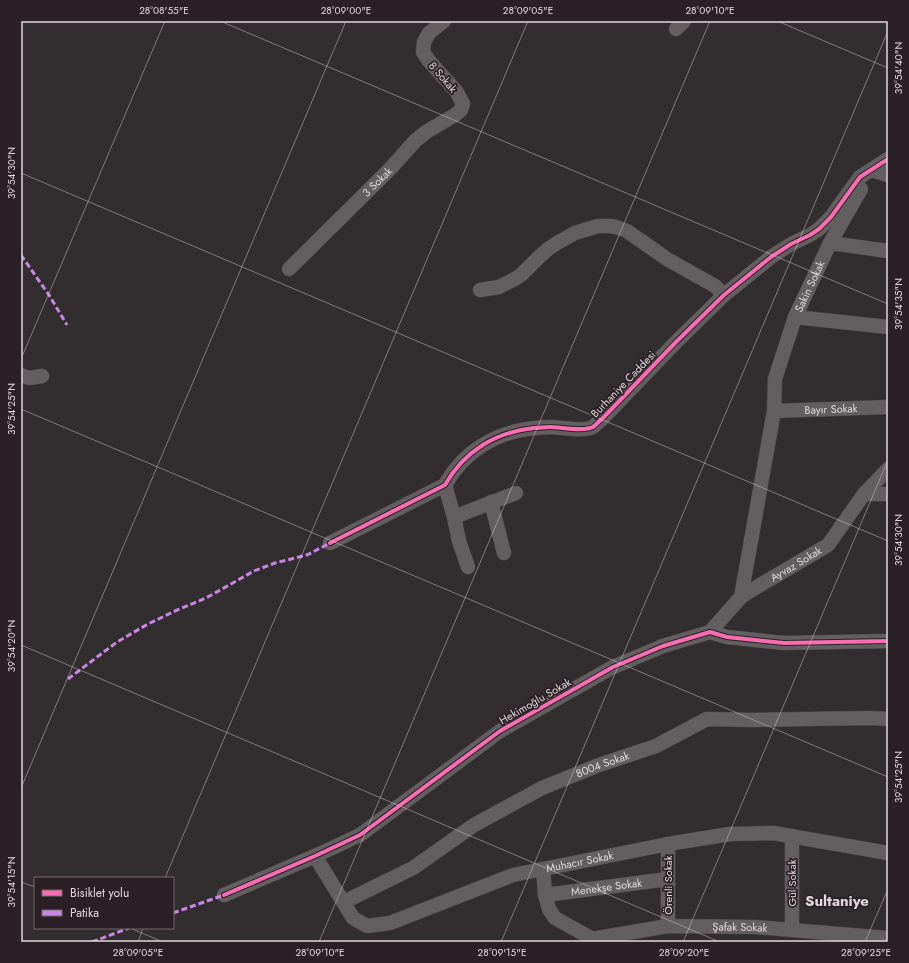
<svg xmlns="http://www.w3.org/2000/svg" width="909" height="963" viewBox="0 0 909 963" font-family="Jost,sans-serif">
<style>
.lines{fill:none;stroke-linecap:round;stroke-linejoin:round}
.minor-casing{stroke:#4d484b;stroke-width:15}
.minor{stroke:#635e60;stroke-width:14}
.quiet{stroke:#c787e3;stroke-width:3;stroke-dasharray:6 3;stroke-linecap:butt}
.cycleway-casing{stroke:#2b2025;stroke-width:6}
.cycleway{stroke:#f96db3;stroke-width:4}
.ticks{fill:none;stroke:#e0d8dc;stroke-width:1;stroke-opacity:0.45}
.labels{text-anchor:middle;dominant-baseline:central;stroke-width:3.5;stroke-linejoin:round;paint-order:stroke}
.street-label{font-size:11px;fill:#e0d8dc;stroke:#2b2025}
.district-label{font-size:15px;font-weight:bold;fill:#e0d8dc;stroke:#2b2025}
.neatline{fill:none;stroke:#e0d8dc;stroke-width:1.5}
.ticks-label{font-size:10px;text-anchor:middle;fill:#e0d8dc}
</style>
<rect width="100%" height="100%" fill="#322d2f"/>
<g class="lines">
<defs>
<g id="minor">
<polyline points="676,29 684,21"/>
<polyline points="872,170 888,175"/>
<polyline points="830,243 888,251"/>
<path id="s1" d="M289 269 391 168 415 141 426 132 455 115 461 110 463 104 460 98 456 91 429 61 423 52 424 42 429 33 444 21"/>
<polyline points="480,290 499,287 515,279 522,274 538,258 548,249 557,243 575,233 598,226 610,226 616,227 627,231 667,259 715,286 724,295"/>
<polyline points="795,317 888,327"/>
<polyline points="21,375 29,378 42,376"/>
<path id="s2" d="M774 411 888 407"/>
<polyline points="445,485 454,517 459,541 468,567"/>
<polyline points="864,494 888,494"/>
<polyline points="491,502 504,553"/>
<polyline points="454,517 516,493"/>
<path d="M330 543 445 485C464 451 496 432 534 428 539 428 545 427 550 427 560 427 584 432 593 427 596 425 599 421 602 419L676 342 724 295 771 257 791 244 810 235 819 229 831 217 860 177 888 159"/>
<path id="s3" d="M741 597 774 411 775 379 795 317 830 243 861 189"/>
<path id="s4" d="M710 632 741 597 750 591 828 545 864 494 888 469"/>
<polyline points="668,844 668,926"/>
<path id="s5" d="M315 856 353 918 367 926 390 923 513 875 668 844 730 834 773 833 888 853"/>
<polyline points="543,869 545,895 549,909 555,918 598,942"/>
<polyline points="224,895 315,856 360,835 500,731 613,667 663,646 710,632 727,637 784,643 888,641"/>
<path id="s6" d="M545 895 668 879"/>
<path id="s7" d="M344 902 413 868 474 825 542 788 599 765 656 746 707 719 753 720 870 718 888 719"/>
<polyline points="792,930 792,836"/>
<path id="s8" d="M592 939 668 926 755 927 888 938"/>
</g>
</defs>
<use href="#minor" class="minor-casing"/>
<use href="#minor" class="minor"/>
<g class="quiet">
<polyline points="21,255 49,295 67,325"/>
<polyline points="68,679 117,642 148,624 175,611 206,598 254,571 275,563 307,555 330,543"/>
<polyline points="173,913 224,895"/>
<polyline points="92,942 129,928"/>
</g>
<defs>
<g id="cycleway">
<path d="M330 543 445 485C464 451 496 432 534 428 539 428 545 427 550 427 560 427 584 432 593 427 596 425 599 421 602 419L676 342 724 295 771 257 791 244 810 235 819 229 831 217 860 177 888 159"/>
<polyline points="224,895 315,856 360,835 500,731 613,667 663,646 710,632 727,637 784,643 888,641"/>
</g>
</defs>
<use href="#cycleway" class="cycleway-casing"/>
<use href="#cycleway" class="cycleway"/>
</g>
<path class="ticks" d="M220 21 888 304M777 21 888 68M21 173 888 541M21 359 165 21M21 409 888 777M21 645 720 942M21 788 346 21M165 878 528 21M21 882 35 887M130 928 163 942M138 942 143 928M319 942 710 21M501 942 888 31M683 942 888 460M865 942 888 889"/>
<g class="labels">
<g class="street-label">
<text transform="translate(443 77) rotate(49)">8 Sokak</text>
<text stroke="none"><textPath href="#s1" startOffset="124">3 Sokak</textPath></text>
<text stroke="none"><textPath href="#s3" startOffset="320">Sakin Sokak</textPath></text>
<text transform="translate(623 384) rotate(-46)">Burhaniye Caddesi</text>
<text stroke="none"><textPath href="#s2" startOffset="57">Bayır Sokak</textPath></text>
<text stroke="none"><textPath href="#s4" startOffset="111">Ayvaz Sokak</textPath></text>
<text transform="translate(535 701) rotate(-30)">Hekimoğlu Sokak</text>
<text stroke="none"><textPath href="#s7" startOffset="294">8004 Sokak</textPath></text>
<text stroke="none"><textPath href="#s5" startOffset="312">Muhacır Sokak</textPath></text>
<text transform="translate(792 883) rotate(-90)">Gül Sokak</text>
<text transform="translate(668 885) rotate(-90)">Örenli Sokak</text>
<text stroke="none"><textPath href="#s6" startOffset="62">Menekşe Sokak</textPath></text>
<text stroke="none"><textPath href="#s8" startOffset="149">Şafak Sokak</textPath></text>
</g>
<g class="district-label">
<text x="837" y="901">Sultaniye</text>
</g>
</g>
<rect width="909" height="963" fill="none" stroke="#2b2025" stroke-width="44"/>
<rect x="34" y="877" width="140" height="52" fill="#2b2025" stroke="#736a6e"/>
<rect x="42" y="890" width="20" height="6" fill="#f96db3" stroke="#736a6e"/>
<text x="70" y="897" font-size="12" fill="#e0d8dc">Bisiklet yolu</text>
<rect x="42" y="910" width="20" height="6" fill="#c787e3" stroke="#736a6e"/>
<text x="70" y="917" font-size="12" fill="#e0d8dc">Patika</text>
<rect x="22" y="22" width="865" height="919" class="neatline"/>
<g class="ticks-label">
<text x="164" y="14">28°08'55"E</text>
<text x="346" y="14">28°09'00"E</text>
<text x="528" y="14">28°09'05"E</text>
<text x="710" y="14">28°09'10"E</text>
<text transform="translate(898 68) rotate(-90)" y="4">39°54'40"N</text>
<text transform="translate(11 173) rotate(-90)" y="4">39°54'30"N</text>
<text transform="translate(898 304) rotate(-90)" y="4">39°54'35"N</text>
<text transform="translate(11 409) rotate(-90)" y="4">39°54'25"N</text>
<text transform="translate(898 540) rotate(-90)" y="4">39°54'30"N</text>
<text transform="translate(11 646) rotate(-90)" y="4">39°54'20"N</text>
<text transform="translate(898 777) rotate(-90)" y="4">39°54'25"N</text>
<text transform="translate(11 882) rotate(-90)" y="4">39°54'15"N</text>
<text x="138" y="956">28°09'05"E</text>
<text x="320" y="956">28°09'10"E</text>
<text x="502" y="956">28°09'15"E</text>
<text x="684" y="956">28°09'20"E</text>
<text x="866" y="956">28°09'25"E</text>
</g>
</svg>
